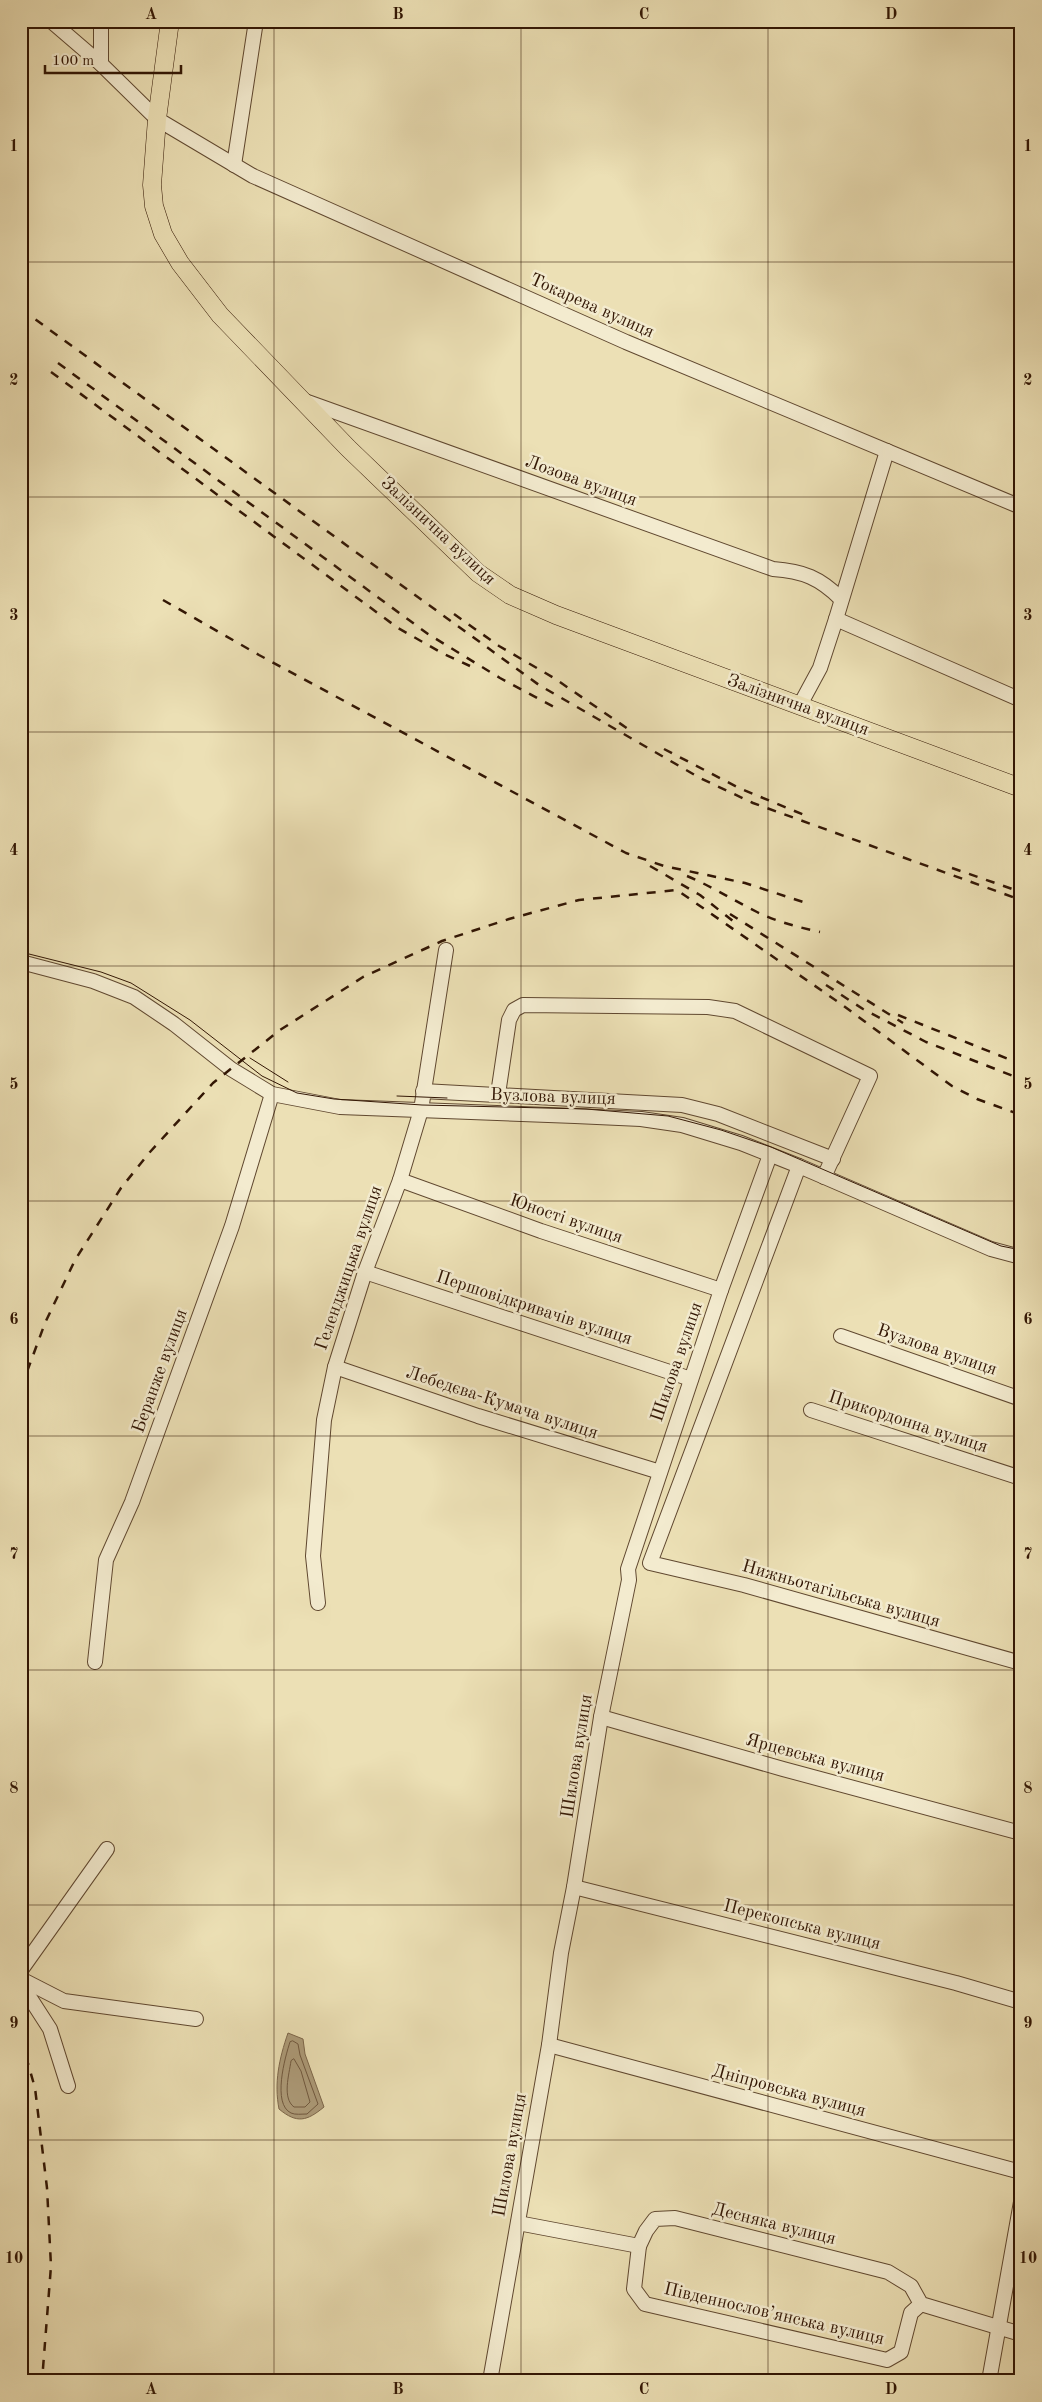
<svg xmlns="http://www.w3.org/2000/svg" width="1042" height="2402" viewBox="0 0 1042 2402" font-family="'Old Standard TT',serif">
<style>
.water{fill:#ad9b79;stroke:#7c664a}
.lines{fill:none;stroke-linecap:round;stroke-linejoin:round}
.shore{stroke:#70583e;stroke-width:1}
.minor-casing{stroke:#604830;stroke-width:16}
.major-casing{stroke:#321604;stroke-width:19}
.minor{stroke:#f3ebcf;stroke-width:14}
.major{stroke:#ece0b5;stroke-width:18}
.tram{stroke:#321604;stroke-width:1}
.rail{stroke:#321604;stroke-width:2.5;stroke-dasharray:9 9;stroke-linecap:butt}
.grid{fill:none;stroke:#321604;stroke-width:1;stroke-opacity:0.55}
.labels{text-anchor:middle;dominant-baseline:central;stroke-width:5;stroke-linejoin:round;paint-order:stroke}
.street-label{font-size:18px;fill:#321604;stroke:#f3ebcf}
.neatline{fill:none;stroke:#321604;stroke-width:2}
.grid-label{font-size:16px;text-anchor:middle;font-weight:bold;fill:#321604}
</style>
<rect width="100%" height="100%" fill="#ece0b5"/>
<filter id="stains"><feTurbulence type="fractalNoise" baseFrequency=".004" numOctaves="4"/><feColorMatrix values="0 0 0 0 .2 0 0 0 0 .09 0 0 0 0 .02 0 0 0 .5 -.17"/></filter>
<radialGradient id="worn" r=".72"><stop offset=".6" stop-color="#630" stop-opacity="0"/><stop offset="1" stop-color="#630" stop-opacity=".3"/></radialGradient>
<path class="water" d="M288 2033 303 2039 305 2054 324 2107C307 2121 297 2124 279 2109 274 2083 279 2059 288 2033Z"/>
<g class="lines">
<g class="shore">
<path d="M293 2041 298 2044 300 2055 318 2104 307 2114C302 2114 295 2115 291 2113 272 2104 285 2057 290 2042Z"/>
<path d="M294 2059 301 2071 310 2102 305 2107H294C282 2098 289 2075 291 2061Z"/>
</g>
<defs>
<g id="minor">
<polyline points="51,21 101,64 157,119 253,176 626,342 1021,507"/>
<polyline points="101,21 101,64"/>
<polyline points="234,165 256,21"/>
<path d="M305 401 773 569C803 571 820 578 841 599"/>
<polyline points="836,619 1021,700"/>
<polyline points="800,705 820,668 836,619 887,451"/>
<polyline points="21,962 93,981 134,997 174,1024 231,1069 272,1094 340,1107 575,1116 641,1119 682,1125 741,1143 799,1166 991,1249 1021,1257"/>
<polyline points="423,1091 682,1105 718,1114 833,1159"/>
<polyline points="498,1094 509,1020 514,1010 523,1005 708,1007 735,1011 870,1076 824,1177"/>
<polyline points="799,1166 650,1563 744,1585 1021,1663"/>
<polyline points="400,1180 541,1231 721,1290"/>
<polyline points="365,1272 691,1379"/>
<polyline points="841,1336 1021,1399"/>
<polyline points="335,1367 478,1416 660,1472"/>
<polyline points="811,1410 1021,1478"/>
<polyline points="318,1603 313,1556 324,1420 335,1367 365,1272 400,1180 421,1110 446,950"/>
<polyline points="95,1662 106,1560 132,1502 232,1226 272,1094"/>
<polyline points="601,1717 783,1769 1021,1833"/>
<polyline points="574,1887 956,1983 1021,2002"/>
<polyline points="21,1970 107,1849"/>
<polyline points="21,1979 64,2001 196,2019"/>
<polyline points="21,1984 50,2029 68,2086"/>
<polyline points="549,2045 1021,2172"/>
<polyline points="518,2223 639,2246 646,2231 655,2219 675,2218 888,2272 911,2286 921,2304 1021,2334"/>
<polyline points="639,2246 634,2289 645,2304 887,2360 901,2352 911,2313 921,2304"/>
<polyline points="490,2381 549,2045 561,1953 574,1887 601,1717 629,1580 628,1569 721,1290 770,1155"/>
<polyline points="989,2381 1021,2202"/>
</g>
<polyline id="major" points="170,21 157,119 152,185 154,206 163,234 180,263 220,315 348,448 478,573 510,595 556,615 1021,788"/>
</defs>
<use href="#minor" class="minor-casing"/>
<use href="#major" class="major-casing"/>
<use href="#minor" class="minor"/>
<use href="#major" class="major"/>
<g class="tram">
<polyline points="21,952 101,972 131,983 190,1020 262,1076 297,1093 334,1099 422,1105 586,1109 668,1116 721,1130 771,1147 1001,1246 1021,1250"/>
<polyline points="250,1058 288,1082"/>
<polyline points="397,1096 447,1098"/>
</g>
<g class="rail">
<polyline points="21,309 539,685 700,778 753,803 1021,900"/>
<polyline points="58,363 428,634 500,678 556,708"/>
<polyline points="51,372 398,628 442,653 470,666"/>
<polyline points="163,600 259,655 626,853 664,866 745,883 803,902"/>
<polyline points="454,614 499,646 554,678 631,731"/>
<polyline points="664,749 739,788 809,817"/>
<polyline points="650,866 700,895 733,921"/>
<polyline points="952,868 1021,892"/>
<path d="M687 876C711 886 733 900 757 912 777 922 798 927 820 932"/>
<polyline points="730,914 903,1023"/>
<polyline points="826,985 863,1009 926,1042 1021,1079"/>
<polyline points="898,1015 1021,1064"/>
<polyline points="21,1388 45,1323 75,1260 121,1188 150,1152 213,1083 280,1030 363,977 442,941 509,919 579,900 677,890 841,1004 952,1086 977,1099 1021,1115"/>
<polyline points="21,2039 35,2088 47,2188 51,2266 42,2381"/>
</g>
</g>
<path class="grid" d="M274 21V2381M521 21V2381M768 21V2381M21 262H1021M21 497H1021M21 732H1021M21 966H1021M21 1201H1021M21 1436H1021M21 1670H1021M21 1905H1021M21 2140H1021"/>
<g class="labels">
<g class="street-label">
<text transform="translate(592 306) rotate(24)">Токарева вулиця</text>
<text transform="translate(581 481) rotate(20)">Лозова вулиця</text>
<text transform="translate(438 531) rotate(43)">Залізнична вулиця</text>
<text transform="translate(798 705) rotate(20)">Залізнична вулиця</text>
<text transform="translate(553 1097) rotate(2)">Вузлова вулиця</text>
<text transform="translate(566 1219) rotate(19)">Юності вулиця</text>
<text transform="translate(349 1268) rotate(-71)">Геленджицька вулиця</text>
<text transform="translate(534 1308) rotate(18)">Першовідкривачів вулиця</text>
<text transform="translate(937 1350) rotate(19)">Вузлова вулиця</text>
<text transform="translate(677 1362) rotate(-71)">Шилова вулиця</text>
<text transform="translate(160 1371) rotate(-70)">Беранже вулиця</text>
<text transform="translate(502 1403) rotate(18)">Лебедєва-Кумача вулиця</text>
<text transform="translate(908 1422) rotate(18)">Прикордонна вулиця</text>
<text transform="translate(841 1594) rotate(16)">Нижньотагільська вулиця</text>
<text transform="translate(577 1756) rotate(-81)">Шилова вулиця</text>
<text transform="translate(815 1758) rotate(15)">Ярцевська вулиця</text>
<text transform="translate(802 1925) rotate(14)">Перекопська вулиця</text>
<text transform="translate(789 2091) rotate(15)">Дніпровська вулиця</text>
<text transform="translate(510 2155) rotate(-80)">Шилова вулиця</text>
<text transform="translate(774 2224) rotate(14)">Десняка вулиця</text>
<text transform="translate(774 2314) rotate(13)">Південнослов’янська вулиця</text>
</g>
</g>
<rect width="1042" height="2402" fill="none" stroke="#ece0b5" stroke-width="55"/>
<path d="M45 65v8h136v-8" fill="none" stroke="#321604" stroke-width="2.5"/>
<text x="52" y="65" font-size="15" fill="#321604" stroke="#f3ebcf" stroke-width="4" paint-order="stroke">100 m</text>
<rect x="28" y="28" width="986" height="2346" class="neatline"/>
<g class="grid-label">
<text x="151" y="19">A</text>
<text x="398" y="19">B</text>
<text x="644" y="19">C</text>
<text x="891" y="19">D</text>
<text x="14" y="151">1</text>
<text x="1028" y="151">1</text>
<text x="14" y="385">2</text>
<text x="1028" y="385">2</text>
<text x="14" y="620">3</text>
<text x="1028" y="620">3</text>
<text x="14" y="855">4</text>
<text x="1028" y="855">4</text>
<text x="14" y="1089">5</text>
<text x="1028" y="1089">5</text>
<text x="14" y="1324">6</text>
<text x="1028" y="1324">6</text>
<text x="14" y="1559">7</text>
<text x="1028" y="1559">7</text>
<text x="14" y="1793">8</text>
<text x="1028" y="1793">8</text>
<text x="14" y="2028">9</text>
<text x="1028" y="2028">9</text>
<text x="14" y="2263">10</text>
<text x="1028" y="2263">10</text>
<text x="151" y="2394">A</text>
<text x="398" y="2394">B</text>
<text x="644" y="2394">C</text>
<text x="891" y="2394">D</text>
</g>
<rect width="100%" height="100%" filter="url(#stains)"/>
<rect width="100%" height="100%" fill="url(#worn)"/>
</svg>
